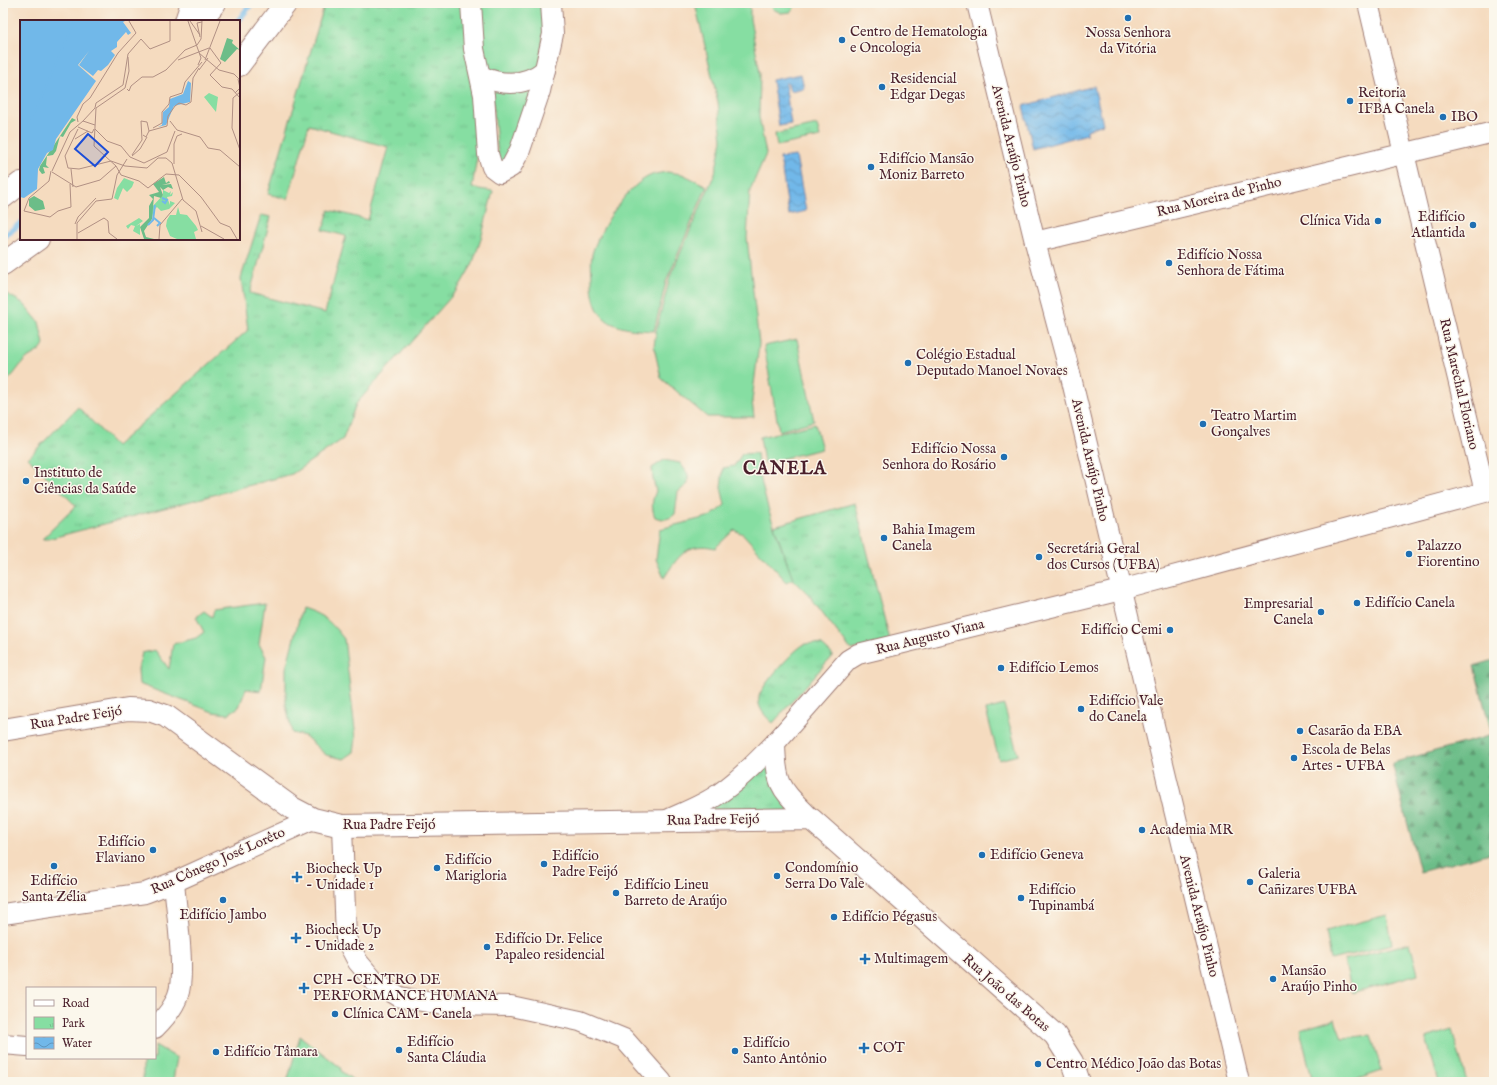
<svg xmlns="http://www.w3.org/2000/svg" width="1497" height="1085" viewBox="0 0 1497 1085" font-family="'IM FELL English',serif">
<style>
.grass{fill:#86dea2;stroke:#687e66}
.forest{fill:url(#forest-firs);stroke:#5b6e5a}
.park{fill:url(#park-tufts);stroke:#687e66}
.water{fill:url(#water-waves);stroke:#5e6c8a}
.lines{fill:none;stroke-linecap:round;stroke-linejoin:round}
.stream{stroke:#71b8e9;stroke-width:6}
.minor-casing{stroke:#a07d75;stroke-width:22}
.secondary-casing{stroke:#a07d75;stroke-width:24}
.primary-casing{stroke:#a07d75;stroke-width:24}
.minor{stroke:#fff;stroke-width:20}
.secondary{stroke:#fff;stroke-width:22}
.primary{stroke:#fff;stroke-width:22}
.poi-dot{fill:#1f6fb2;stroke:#fbf7ec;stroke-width:1.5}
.labels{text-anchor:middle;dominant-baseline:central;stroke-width:3;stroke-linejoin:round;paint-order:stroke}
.poi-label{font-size:14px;fill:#4a1f2b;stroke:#fbf7ec;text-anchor:start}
.street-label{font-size:14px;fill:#4a1f2b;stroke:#fbf7ec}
.district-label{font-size:18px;font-weight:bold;letter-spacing:1px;fill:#4a1f2b;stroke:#fbf7ec}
.inset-river{fill:none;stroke:#71b8e9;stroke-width:2}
.inset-road{fill:none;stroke:#b19084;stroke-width:1}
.view{fill:#1d4ed8;fill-opacity:0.15;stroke:#1d4ed8;stroke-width:2}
.inset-edge{fill:none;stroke:#4a1f2b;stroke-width:2}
</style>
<defs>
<pattern id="forest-firs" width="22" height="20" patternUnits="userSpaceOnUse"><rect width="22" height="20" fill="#6cbd88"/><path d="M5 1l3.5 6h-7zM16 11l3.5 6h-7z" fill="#5b996f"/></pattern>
<pattern id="park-tufts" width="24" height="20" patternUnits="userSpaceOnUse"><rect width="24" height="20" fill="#86dea2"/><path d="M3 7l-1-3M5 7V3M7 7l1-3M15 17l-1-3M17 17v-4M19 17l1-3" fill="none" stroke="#75be8c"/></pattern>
<pattern id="water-waves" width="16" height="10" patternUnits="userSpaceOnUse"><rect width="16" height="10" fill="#71b8e9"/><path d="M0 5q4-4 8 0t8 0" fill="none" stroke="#5f95bd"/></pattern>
</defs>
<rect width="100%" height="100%" fill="#fbf7ec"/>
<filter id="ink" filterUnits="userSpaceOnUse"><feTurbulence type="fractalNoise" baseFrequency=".025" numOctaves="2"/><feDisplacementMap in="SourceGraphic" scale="8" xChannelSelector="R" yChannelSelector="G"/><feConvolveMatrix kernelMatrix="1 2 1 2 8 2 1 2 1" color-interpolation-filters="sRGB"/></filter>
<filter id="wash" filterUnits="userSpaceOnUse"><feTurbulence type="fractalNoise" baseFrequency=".012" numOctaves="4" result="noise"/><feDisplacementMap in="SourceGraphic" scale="16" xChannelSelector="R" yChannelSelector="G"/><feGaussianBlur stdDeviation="0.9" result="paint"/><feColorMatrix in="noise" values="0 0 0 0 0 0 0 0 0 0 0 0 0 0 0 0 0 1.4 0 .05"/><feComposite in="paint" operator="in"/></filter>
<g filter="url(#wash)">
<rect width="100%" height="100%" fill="#f5dbbf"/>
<g class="grass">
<polygon points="481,3 547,3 539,71 489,76 475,7"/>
<polygon points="695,3 750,3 750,19 760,73 759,117 766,154 750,190 747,238 759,344 752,401 754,417 707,417 661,378 654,347 656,331 670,277 715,173 722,140 718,102"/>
<polygon points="771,3 797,3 791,12 781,13 773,9"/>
<polygon points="540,78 516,149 499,167 492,90"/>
<path d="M667 172 682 174 707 186 666 282 654 331C640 330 624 330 611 323 596 315 592 298 592 281 592 272 590 259 593 251 601 227 628 184 652 175 657 173 663 173 667 172Z"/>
<path d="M5 293 23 303 39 322 44 344C40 353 31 354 25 360 17 368 13 378 3 383V294Z"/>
<polygon points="797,339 814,421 779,431 764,346"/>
<polygon points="815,424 822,449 764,463 760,437"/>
<path d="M757 453C761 497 778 537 793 579L787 582 743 534 734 530 715 548C687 541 678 557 664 578L656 559 660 529 711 516 725 505 721 487 723 468 734 466 742 454Z"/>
<path d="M664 460 680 463 688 474V484L678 492 675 514C669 520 663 520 655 517 651 507 652 500 656 491L653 479 652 468Z"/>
<polygon points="265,603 259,644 266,657 261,691 246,689 239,707 228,714 213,712 139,684 138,669 142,653 155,650 169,669 173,644 196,638 204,632 196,617 204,611 212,617 214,610"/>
<path d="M302 608C324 615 330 621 344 639L356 738 354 752 344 759 326 755 305 736 292 733 286 705V668Z"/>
<polygon points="1004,705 1018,755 999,760 986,710"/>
<polygon points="1387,915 1392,944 1331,960 1326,931"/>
<polygon points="1410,943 1418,974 1352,993 1344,960"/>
<polygon points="1335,1019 1342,1038 1371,1035 1382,1071 1349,1082 1313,1082 1300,1030"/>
<polygon points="1452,1030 1467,1082 1439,1082 1426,1038"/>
<polygon points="300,1036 340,1067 342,1072 356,1082 287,1082"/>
<polygon points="155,1045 177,1058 173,1080 182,1082 143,1082 143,1061 139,1058 155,1058"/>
</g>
<polygon class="forest" points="1494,660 1494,852 1420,872 1392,763 1492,735 1474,666"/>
<g class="park">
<polygon points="325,3 465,3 481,131 472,188 493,191 481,239 472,265 458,289 356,404 343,439 292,474 48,539 42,539 76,506 28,458 78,407 116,446 248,330 241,278 261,215 271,217 250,293 325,313 346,236 323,230 329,210 368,220 388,147 309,125 288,199 268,194"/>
<polygon points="817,125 820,137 777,146 775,134"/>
<polygon points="855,503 890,641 851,650 809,595 793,579 774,526"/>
<path d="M815 643 822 645 833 655 773 723C765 716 757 708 759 697 760 687 795 648 805 644 808 643 812 644 815 643Z"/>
<polygon points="772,749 802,815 700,809"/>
</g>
<g class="water">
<polygon points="801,74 804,88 790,91 788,83 785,83 791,124 779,126 772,80"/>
<polygon points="1094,86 1103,124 1087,130 1087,134 1033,149 1023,106"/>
<polygon points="796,156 806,211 789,215 780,158"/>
</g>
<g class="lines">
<g class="stream">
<polyline points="238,21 252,3"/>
<polyline points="3,237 21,223"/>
</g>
</g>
</g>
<g filter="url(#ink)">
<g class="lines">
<defs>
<g id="minor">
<polyline points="471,3 474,49 484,95 488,154 492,167 500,173 511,167 520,150 540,91 553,34 551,3"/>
<polyline points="977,3 1035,242 1070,373 1239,1082"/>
<path d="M481 76C503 86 525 86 545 70"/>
<polyline points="1035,242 1494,132"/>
<path d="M811 819C781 788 776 788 775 743L848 660 858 654 1121 590 1485 492 1368 3"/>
<path d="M665 821C684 812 704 805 720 793 741 779 758 760 775 743"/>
<polyline points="342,826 346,939 358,962 375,982 400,997 444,1005 511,1006 580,1021 624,1039 662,1082"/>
<polyline points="3,914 145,893 174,882 313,819"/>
<path d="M155 1028C164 1019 174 1008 178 995 186 973 176 909 174 882"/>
<polyline points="3,1044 27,1046"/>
</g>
<polyline id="secondary" points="3,730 128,709 149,710 166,716 292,808 313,819 342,826 811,819 1055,1035 1072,1062 1079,1082"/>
<g id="primary">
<polyline points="186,21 192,3"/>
<polyline points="200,21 215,3"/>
<polyline points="239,65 286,3"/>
<polyline points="3,197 21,183"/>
<polyline points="3,264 38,239"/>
</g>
</defs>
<use href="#minor" class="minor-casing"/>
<use href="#secondary" class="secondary-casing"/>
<use href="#primary" class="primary-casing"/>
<use href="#minor" class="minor"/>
<use href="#secondary" class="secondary"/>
<use href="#primary" class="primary"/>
</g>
</g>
<g class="poi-dot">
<circle cx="1128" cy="18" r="4"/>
<circle cx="842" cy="40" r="4"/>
<circle cx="882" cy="87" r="4"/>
<circle cx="1350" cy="101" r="4"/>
<circle cx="1443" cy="117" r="4"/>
<circle cx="871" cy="167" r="4"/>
<circle cx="1378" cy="221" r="4"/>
<circle cx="1473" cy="225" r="4"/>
<circle cx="1169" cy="263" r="4"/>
<circle cx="908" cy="363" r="4"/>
<circle cx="1203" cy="424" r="4"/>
<circle cx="1004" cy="457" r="4"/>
<circle cx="26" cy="481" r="4"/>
<circle cx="884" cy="538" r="4"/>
<circle cx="1409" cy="554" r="4"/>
<circle cx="1039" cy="557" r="4"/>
<circle cx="1357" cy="603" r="4"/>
<circle cx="1321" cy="612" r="4"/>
<circle cx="1170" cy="630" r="4"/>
<circle cx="1001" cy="668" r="4"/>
<circle cx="1081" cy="709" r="4"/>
<circle cx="1300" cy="731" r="4"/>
<circle cx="1294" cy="758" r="4"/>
<circle cx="1142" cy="830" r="4"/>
<circle cx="153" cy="850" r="4"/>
<circle cx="982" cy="855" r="4"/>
<circle cx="544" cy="864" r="4"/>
<circle cx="54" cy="866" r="4"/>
<circle cx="437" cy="868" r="4"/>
<circle cx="777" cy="876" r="4"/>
<path d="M295 871h4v4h4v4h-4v4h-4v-4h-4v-4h4z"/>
<circle cx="1250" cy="882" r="4"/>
<circle cx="616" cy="893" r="4"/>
<circle cx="1021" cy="898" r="4"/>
<circle cx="223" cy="900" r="4"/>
<circle cx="834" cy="917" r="4"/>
<path d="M294 932h4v4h4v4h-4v4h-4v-4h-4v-4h4z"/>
<circle cx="487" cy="947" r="4"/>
<path d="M863 953h4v4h4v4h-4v4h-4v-4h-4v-4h4z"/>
<circle cx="1273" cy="979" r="4"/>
<path d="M302 982h4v4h4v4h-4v4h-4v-4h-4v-4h4z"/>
<circle cx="335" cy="1014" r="4"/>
<path d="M862 1042h4v4h4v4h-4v4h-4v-4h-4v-4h4z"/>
<circle cx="399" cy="1050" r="4"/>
<circle cx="735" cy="1051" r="4"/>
<circle cx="216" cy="1052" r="4"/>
<circle cx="1038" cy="1064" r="4"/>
</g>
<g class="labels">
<g class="poi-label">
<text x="850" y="32">Centro de Hematologia<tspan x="850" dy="16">e Oncologia</tspan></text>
<text x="1128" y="33" text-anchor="middle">Nossa Senhora<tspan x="1128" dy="16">da Vitória</tspan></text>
<text x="890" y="79">Residencial<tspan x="890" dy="16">Edgar Degas</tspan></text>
<text x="1358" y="93">Reitoria<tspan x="1358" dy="16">IFBA Canela</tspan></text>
<text x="1451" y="117">IBO</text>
<text x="879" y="159">Edifício Mansão<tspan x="879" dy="16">Moniz Barreto</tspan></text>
<text x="1465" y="217" text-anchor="end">Edifício<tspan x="1465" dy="16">Atlantida</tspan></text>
<text x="1370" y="221" text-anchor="end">Clínica Vida</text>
<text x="1177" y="255">Edifício Nossa<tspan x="1177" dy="16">Senhora de Fátima</tspan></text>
<text x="916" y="355">Colégio Estadual<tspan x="916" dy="16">Deputado Manoel Novaes</tspan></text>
<text x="1211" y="416">Teatro Martim<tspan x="1211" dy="16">Gonçalves</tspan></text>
<text x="996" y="449" text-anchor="end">Edifício Nossa<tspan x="996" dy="16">Senhora do Rosário</tspan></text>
<text x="34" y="473">Instituto de<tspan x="34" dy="16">Ciências da Saúde</tspan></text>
<text x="892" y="530">Bahia Imagem<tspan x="892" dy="16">Canela</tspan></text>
<text x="1417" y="546">Palazzo<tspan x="1417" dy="16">Fiorentino</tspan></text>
<text x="1047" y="549">Secretária Geral<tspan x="1047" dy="16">dos Cursos (UFBA)</tspan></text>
<text x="1365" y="603">Edifício Canela</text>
<text x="1313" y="604" text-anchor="end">Empresarial<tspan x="1313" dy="16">Canela</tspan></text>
<text x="1162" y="630" text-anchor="end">Edifício Cemi</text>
<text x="1009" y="668">Edifício Lemos</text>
<text x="1089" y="701">Edifício Vale<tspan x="1089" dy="16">do Canela</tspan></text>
<text x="1308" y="731">Casarão da EBA</text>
<text x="1302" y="750">Escola de Belas<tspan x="1302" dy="16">Artes - UFBA</tspan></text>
<text x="1150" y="830">Academia MR</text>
<text x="145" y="842" text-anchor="end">Edifício<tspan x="145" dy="16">Flaviano</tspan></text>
<text x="990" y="855">Edifício Geneva</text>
<text x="552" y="856">Edifício<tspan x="552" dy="16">Padre Feijó</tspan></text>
<text x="445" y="860">Edifício<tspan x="445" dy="16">Marigloria</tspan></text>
<text x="785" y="868">Condomínio<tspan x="785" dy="16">Serra Do Vale</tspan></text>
<text x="306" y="869">Biocheck Up<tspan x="306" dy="16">- Unidade 1</tspan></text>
<text x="1258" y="874">Galeria<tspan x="1258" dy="16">Cañizares UFBA</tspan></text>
<text x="54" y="881" text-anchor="middle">Edifício<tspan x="54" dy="16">Santa Zélia</tspan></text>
<text x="624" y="885">Edifício Lineu<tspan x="624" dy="16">Barreto de Araújo</tspan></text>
<text x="1029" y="890">Edifício<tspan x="1029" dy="16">Tupinambá</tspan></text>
<text x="223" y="915" text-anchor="middle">Edifício Jambo</text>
<text x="842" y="917">Edifício Pégasus</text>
<text x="305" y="930">Biocheck Up<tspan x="305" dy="16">- Unidade 2</tspan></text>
<text x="495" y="939">Edifício Dr. Felice<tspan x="495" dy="16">Papaleo residencial</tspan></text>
<text x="874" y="959">Multimagem</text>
<text x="1281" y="971">Mansão<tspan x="1281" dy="16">Araújo Pinho</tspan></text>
<text x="313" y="980">CPH -CENTRO DE<tspan x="313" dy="16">PERFORMANCE HUMANA</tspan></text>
<text x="343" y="1014">Clínica CAM - Canela</text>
<text x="407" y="1042">Edifício<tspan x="407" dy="16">Santa Cláudia</tspan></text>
<text x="743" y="1043">Edifício<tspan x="743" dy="16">Santo Antônio</tspan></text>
<text x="873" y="1048">COT</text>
<text x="224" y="1052">Edifício Tâmara</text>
<text x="1046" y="1064">Centro Médico João das Botas</text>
</g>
<g class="street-label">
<text transform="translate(1011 146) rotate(76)">Avenida Araújo Pinho</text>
<text transform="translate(1219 197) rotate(-14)">Rua Moreira de Pinho</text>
<text transform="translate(1459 384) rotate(77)">Rua Marechal Floriano</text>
<text transform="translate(1090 460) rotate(77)">Avenida Araújo Pinho</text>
<text transform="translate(930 637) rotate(-14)">Rua Augusto Viana</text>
<text transform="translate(76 718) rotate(-9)">Rua Padre Feijó</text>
<text transform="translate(713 820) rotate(-1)">Rua Padre Feijó</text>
<text x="389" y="825">Rua Padre Feijó</text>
<text transform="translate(218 861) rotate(-24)">Rua Cônego José Lorêto</text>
<text transform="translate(1199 916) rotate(76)">Avenida Araújo Pinho</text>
<text transform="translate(1006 993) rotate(41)">Rua João das Botas</text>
</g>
<g class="district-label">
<text x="785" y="469">CANELA</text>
</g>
</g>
<g transform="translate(20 20)">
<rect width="220" height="220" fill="#f5dbbf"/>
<path d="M143 170 149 173 151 171 150 175 153 172 152 176 147 177 150 185V181L155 183 149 189 141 191 137 187 135 189 136 185 134 189 132 198V187L143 175Z" fill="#86dea2"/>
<path d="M207 18 213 20 212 23 220 30 217 29 205 42 200 39ZM52 98 56 100 51 103 43 117 40 116 36 131 33 135 27 136 26 145 29 148 23 147 25 153 22 154 19 150 20 146ZM144 157 146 163 149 161 150 163 142 165 151 164 153 169 148 167 143 170 140 167 143 175 141 178 134 176 132 199 124 211 126 217 134 219H124L120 207 129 198V186L133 179 129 175 139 172 133 164ZM14 176 23 181 25 189 15 191 9 186V179Z" fill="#6cbd88"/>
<path d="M104 158 114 162 112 167 107 172 103 168 98 180 94 178 97 168Z" fill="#86dea2"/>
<path d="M189 73 198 77 196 92 184 77ZM158 187 160 194 167 195 176 206 178 210 174 212 176 219H157L150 216 146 206 147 200 150 195H156ZM119 198 123 201 116 206 120 204V215L113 211 115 206 111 205 108 209 106 206Z" fill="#86dea2"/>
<path d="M0 1H105L103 2 111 13 108 15 106 12 97 22V27L91 31 95 35 88 45 81 51 78 50 73 56 59 45 69 31 58 45 76 61 36 119 33 130 27 133 18 149 17 169 4 178 0 177ZM168 61 171 63 170 82 154 86 146 105 138 107 142 105 143 92 149 87 150 79 163 74Z" fill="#71b8e9"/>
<path class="inset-river" d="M0 112 15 92 54 1M142 178 147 180 145 183 142 181M134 198 140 203 137 206M128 205 133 200 135 185"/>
<path class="inset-road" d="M168 1 181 38 178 45M170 1 180 15M180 17 177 3 182 2M190 28 201 43 190 55 202 67 212 69 220 78M179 33 199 50 214 54 220 60M158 40 189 28M185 40 200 1M179 50 188 38M107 69 109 71 111 66 122 57H133L146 50 165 30 177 25 181 19 182 1M220 72 213 78 212 108 220 130M215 73 220 68 218 59M76 88 74 126 96 146 101 155 119 161 128 168 146 154 159 155 181 177 200 203 210 207 217 219M76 88 105 68 109 51 108 37M63 101 75 105M150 101 157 110 180 117 188 128 200 130 220 147M58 102 57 97 63 84 70 78 98 33 116 13 109 1M58 107 72 113 74 109M133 108 142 103V92L149 84 150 77 162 73 165 62 182 42M58 109 45 136 48 148 59 149 91 141 105 146 127 148 138 138H146L152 143 163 180 176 191 182 212M75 109 87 121 101 126 110 137 124 143 147 132M123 115 126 117 129 111 147 106 148 96 155 86 159 83 166 85 171 82 173 58 179 48M55 119 68 111M147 132 155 111M112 135 122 120 121 101 127 102 129 111M112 136 120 129 127 117M154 144V124L157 116 162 114M51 149 53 167M32 151 50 112 63 101 75 88 76 83 103 65 108 34 121 19 130 29 150 21V1M32 152 56 167 80 160 96 146M4 191 30 197 38 191 51 187 50 164M4 191 9 178 29 161 31 151M55 204 58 197 76 178M181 206 204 219M58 213 84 198 88 201 89 213 97 219M57 219V203L76 181 92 179 97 155 107 139M139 219 140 205 162 179"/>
<path class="view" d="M68 114 88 132 75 146 55 129Z"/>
<rect width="220" height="220" class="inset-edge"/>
</g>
<rect width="1497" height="1085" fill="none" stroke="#fbf7ec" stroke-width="16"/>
<rect x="26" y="987" width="130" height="72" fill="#fbf7ec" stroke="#b4a19f"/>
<rect x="34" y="1000" width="20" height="6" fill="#ffffff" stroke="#b4a19f"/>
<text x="62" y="1007" font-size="12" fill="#4a1f2b">Road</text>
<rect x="34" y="1017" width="20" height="12" fill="url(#park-tufts)" stroke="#b4a19f"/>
<text x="62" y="1027" font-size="12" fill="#4a1f2b">Park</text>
<rect x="34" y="1037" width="20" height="12" fill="url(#water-waves)" stroke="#b4a19f"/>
<text x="62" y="1047" font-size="12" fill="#4a1f2b">Water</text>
</svg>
